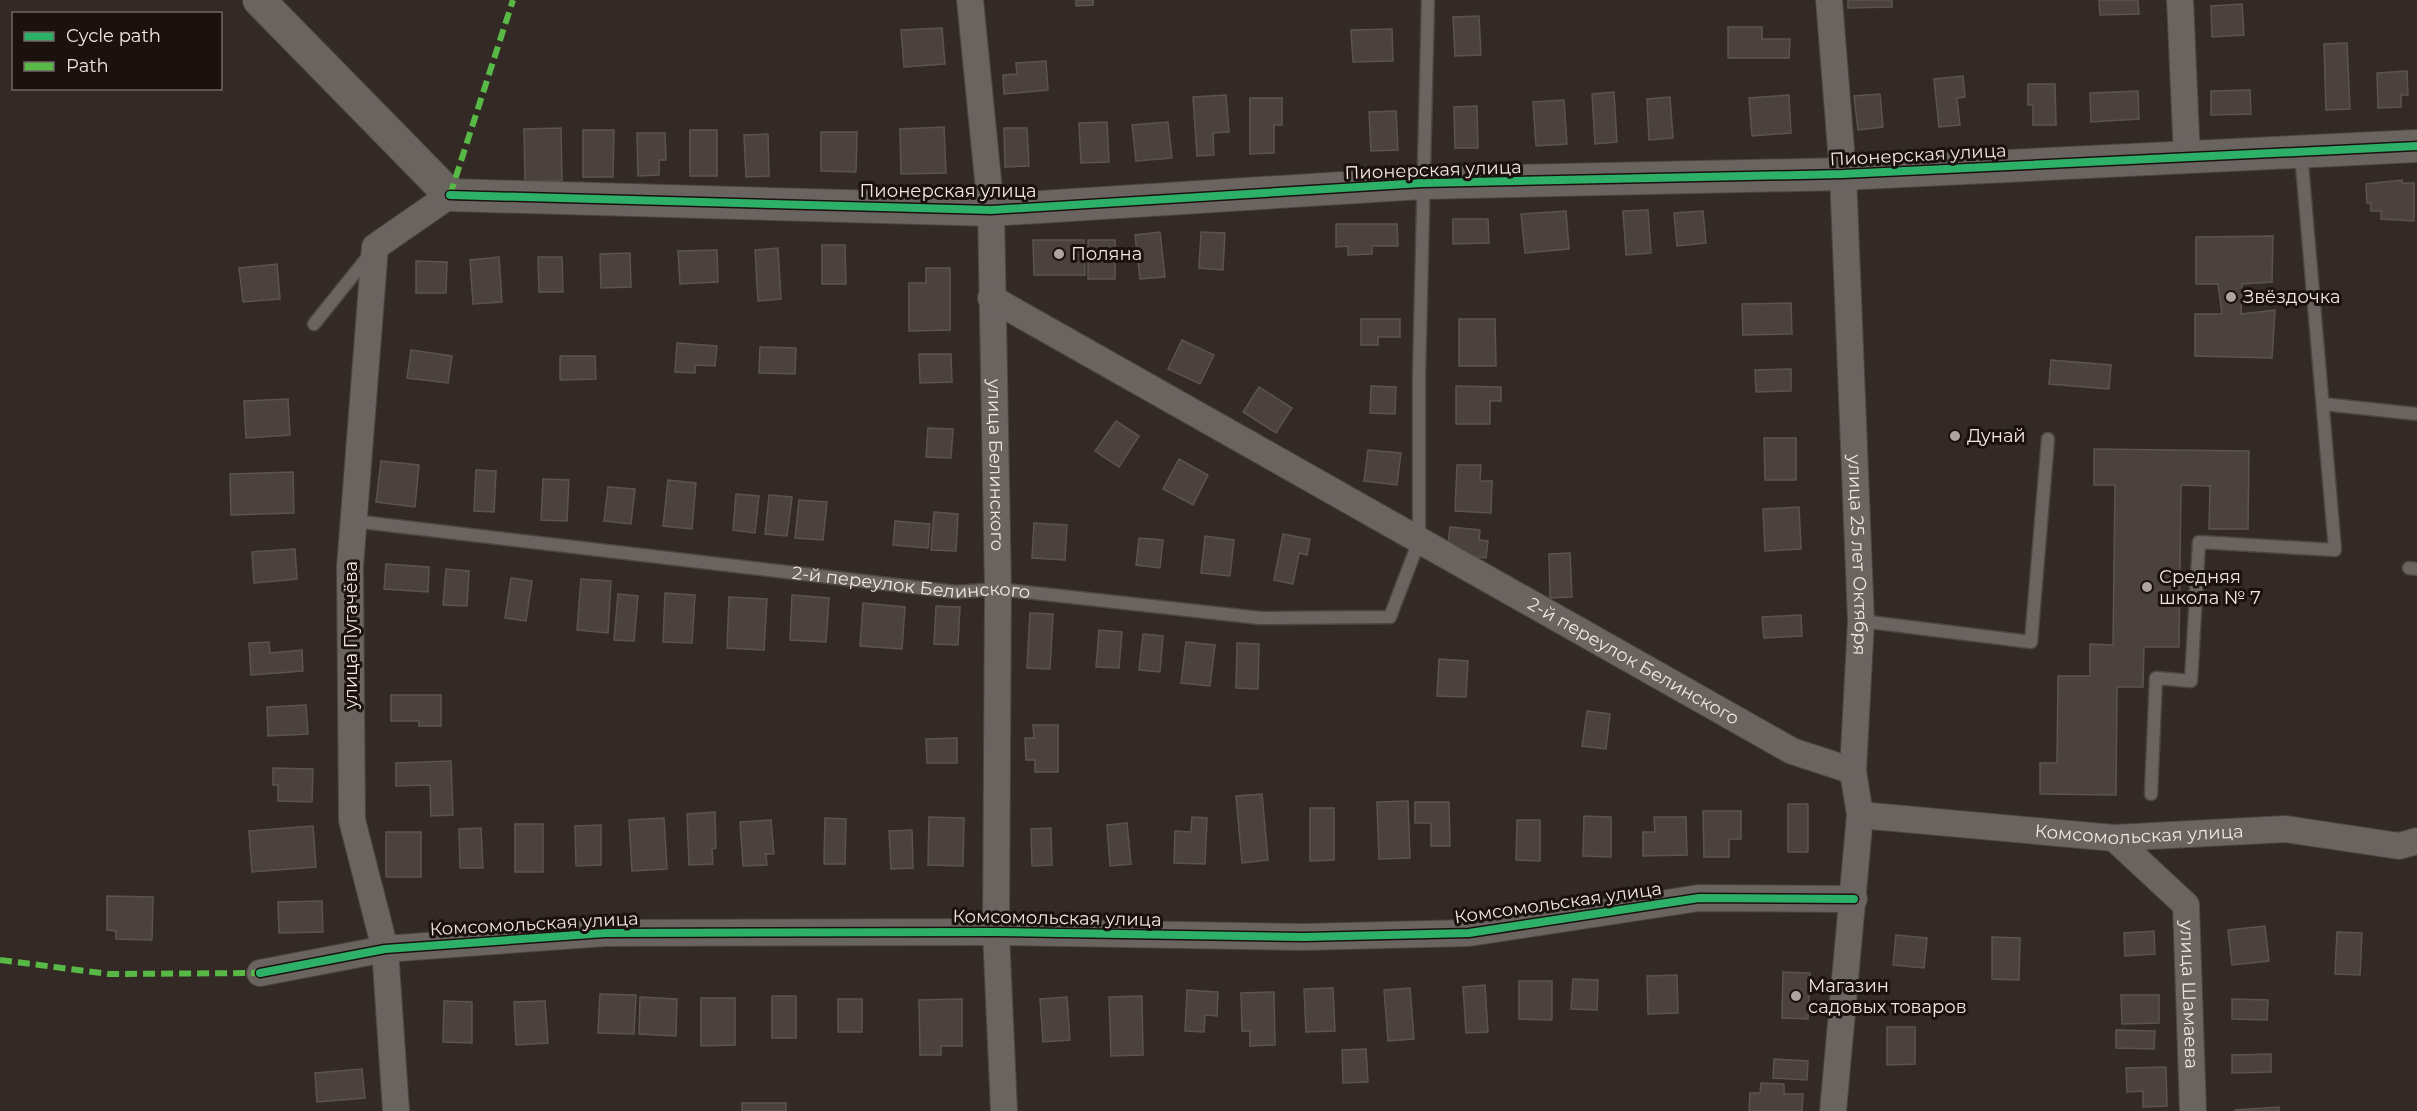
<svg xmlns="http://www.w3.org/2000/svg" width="2417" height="1111" viewBox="0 0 2417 1111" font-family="Montserrat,sans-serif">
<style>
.building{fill:#4c423d;stroke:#5c534f;stroke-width:1.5}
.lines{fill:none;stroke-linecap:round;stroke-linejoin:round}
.service-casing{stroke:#4d4541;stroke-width:15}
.minor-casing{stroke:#4d4541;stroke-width:28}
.tertiary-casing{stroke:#4d4541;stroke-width:34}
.service{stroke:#6a6461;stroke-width:12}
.minor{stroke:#6a6461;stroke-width:26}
.tertiary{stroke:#6a6461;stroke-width:32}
.quiet{stroke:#58b947;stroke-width:6;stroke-dasharray:12 6;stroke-linecap:butt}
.cycleway-casing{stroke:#1b120f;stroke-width:11}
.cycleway{stroke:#2db169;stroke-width:8}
.poi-dot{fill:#b0a49f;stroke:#1b120f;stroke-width:2}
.labels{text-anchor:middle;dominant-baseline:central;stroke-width:6;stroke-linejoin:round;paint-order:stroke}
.street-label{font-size:18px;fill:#f2e5e0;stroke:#1b120f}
.poi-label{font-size:18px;fill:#f2e5e0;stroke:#1b120f;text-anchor:start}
</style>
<rect width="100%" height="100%" fill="#342a25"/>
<g class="building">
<polygon points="1076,0 1093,0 1093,5 1076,6"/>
<polygon points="1848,0 1892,0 1892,7 1848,8"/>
<polygon points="2099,0 2138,0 2139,14 2100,15"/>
<polygon points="2242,4 2244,35 2212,37 2211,6"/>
<polygon points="1479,16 1481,55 1455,56 1453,17"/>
<polygon points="1728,27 1762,27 1762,39 1790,39 1789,58 1728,58"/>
<polygon points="942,28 945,64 904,67 901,30"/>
<polygon points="1392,29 1393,61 1353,62 1351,30"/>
<polygon points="2347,43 2350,109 2326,110 2324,44"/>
<polygon points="1046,61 1048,90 1004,94 1003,75 1017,74 1016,63"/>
<polygon points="2407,71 2408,95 2401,95 2401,107 2378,108 2377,73"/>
<polygon points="1963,76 1965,97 1957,98 1960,125 1939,127 1934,79"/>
<polygon points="2028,84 2055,84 2056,125 2033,125 2033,105 2028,105"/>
<polygon points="2250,90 2251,114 2211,115 2211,91"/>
<polygon points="2138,91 2139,119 2091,122 2090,93"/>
<polygon points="1614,92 1617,142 1595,144 1592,94"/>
<polygon points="1880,94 1883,127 1858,130 1854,96"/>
<polygon points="1226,95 1229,132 1213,133 1214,155 1197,156 1193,97"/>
<polygon points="1789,95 1791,133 1752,136 1749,98"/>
<polygon points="1670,97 1673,138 1649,140 1647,99"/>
<polygon points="1250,98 1282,98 1282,125 1274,125 1274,153 1250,154"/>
<polygon points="1564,100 1567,144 1536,146 1533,102"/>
<polygon points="1477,106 1478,148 1455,148 1454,107"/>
<polygon points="1396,111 1398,150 1371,151 1369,112"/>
<polygon points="1107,122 1109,162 1081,163 1079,123"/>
<polygon points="1168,122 1172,158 1136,161 1132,125"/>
<polygon points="944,127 946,173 901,174 900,129"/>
<polygon points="561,128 562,181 525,181 524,129"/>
<polygon points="1004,128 1027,128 1029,166 1005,167"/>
<polygon points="583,130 614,130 613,177 583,177"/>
<rect x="690" y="130" width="27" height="46"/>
<polygon points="821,132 857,132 856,172 821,171"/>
<polygon points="637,133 665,133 666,160 659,160 659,175 638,176"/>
<polygon points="768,134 769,176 746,177 744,135"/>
<polygon points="2402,180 2402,183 2414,183 2414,221 2381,219 2381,211 2371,211 2371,203 2367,203 2366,184"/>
<polygon points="1648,210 1651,253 1626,255 1623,211"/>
<polygon points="1566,211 1569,249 1525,253 1521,214"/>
<polygon points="1703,211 1706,243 1677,246 1674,213"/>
<polygon points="1453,219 1488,219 1489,243 1453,244"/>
<polygon points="1336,224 1397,224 1398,246 1372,246 1372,254 1348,255 1348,246 1336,247"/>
<polygon points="1160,232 1165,277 1140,279 1135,235"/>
<polygon points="1201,232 1225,233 1223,270 1199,268"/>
<polygon points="2273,236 2272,282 2242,284 2241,314 2275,310 2272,358 2195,356 2195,314 2222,314 2218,284 2196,284 2196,237"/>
<polygon points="1033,240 1084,240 1085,275 1034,275"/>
<rect x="1088" y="240" width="27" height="39"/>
<polygon points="822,245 845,245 846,284 822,284"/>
<polygon points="778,248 781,299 758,301 755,250"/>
<polygon points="717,250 718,282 680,284 678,251"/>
<polygon points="630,253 631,287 601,288 600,254"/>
<polygon points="499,257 502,302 473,304 470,260"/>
<polygon points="538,257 562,257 563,292 539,292"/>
<polygon points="416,261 447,262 446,293 416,293"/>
<polygon points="277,264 280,299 243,302 239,268"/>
<polygon points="926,268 950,268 950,330 909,331 909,283 926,283"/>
<polygon points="1791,303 1792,334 1743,335 1742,304"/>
<polygon points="1361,319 1400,319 1400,337 1378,337 1378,345 1361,345"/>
<polygon points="1459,319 1495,319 1496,366 1459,366"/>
<polygon points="1182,340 1214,355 1200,384 1168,369"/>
<polygon points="677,343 717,346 715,366 695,365 695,373 675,372"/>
<polygon points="760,347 796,348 795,374 759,373"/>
<polygon points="411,350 452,356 448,383 407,378"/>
<polygon points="919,354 951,354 952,382 920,383"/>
<polygon points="560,356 595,356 596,379 560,380"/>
<polygon points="2051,360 2111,365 2109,389 2049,384"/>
<polygon points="1791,369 1791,391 1756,392 1755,370"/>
<polygon points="1371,386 1396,387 1395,414 1370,413"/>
<polygon points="1456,386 1501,387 1501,401 1490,401 1490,424 1456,424"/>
<polygon points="1259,387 1292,408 1276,433 1243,412"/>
<polygon points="288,399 290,435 246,438 244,401"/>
<polygon points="1116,421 1139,436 1119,467 1095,451"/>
<polygon points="928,428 953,429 951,458 926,457"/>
<polygon points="1764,438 1796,438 1796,480 1765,480"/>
<polygon points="2094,449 2249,451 2248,529 2209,529 2210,486 2181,485 2179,647 2144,647 2143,687 2117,687 2116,795 2040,794 2040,763 2057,763 2058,676 2090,676 2090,644 2113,645 2115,485 2094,485"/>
<polygon points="1368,450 1401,453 1397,485 1364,481"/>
<polygon points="1179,459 1208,475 1193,505 1163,489"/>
<polygon points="381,461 419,465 415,507 376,502"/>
<polygon points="1457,465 1481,465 1480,481 1492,481 1491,513 1455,511"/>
<polygon points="476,470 496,471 494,512 474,511"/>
<polygon points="293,472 294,513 231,515 230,474"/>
<polygon points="543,479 569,480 567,521 541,520"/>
<polygon points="668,480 696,483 692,529 663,526"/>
<polygon points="608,487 635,489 631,524 604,521"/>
<polygon points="736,494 759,496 755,533 733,530"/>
<polygon points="769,495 792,497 787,536 765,534"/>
<polygon points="799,500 827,502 823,540 795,538"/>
<polygon points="1799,507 1801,549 1765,551 1763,509"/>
<polygon points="934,512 958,514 956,551 931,550"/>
<polygon points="895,521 930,524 928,548 893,545"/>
<polygon points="1034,523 1067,525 1065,560 1032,558"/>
<polygon points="1450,527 1480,530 1479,540 1488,541 1486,558 1447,553"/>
<polygon points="1283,534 1310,539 1307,555 1299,553 1293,584 1274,580"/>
<polygon points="1205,536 1234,540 1230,576 1201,573"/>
<polygon points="1139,538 1163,540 1160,568 1136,565"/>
<polygon points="295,549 297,579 254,583 252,552"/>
<polygon points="1570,553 1572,597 1550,598 1549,554"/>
<polygon points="386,564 429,567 428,592 384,589"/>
<polygon points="446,569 469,571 467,606 443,605"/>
<polygon points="511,578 532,581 526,621 505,618"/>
<polygon points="581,579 611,581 608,633 577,630"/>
<polygon points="665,593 695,595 692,643 663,642"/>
<polygon points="618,594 638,596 634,641 614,640"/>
<polygon points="792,595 829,598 826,642 790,640"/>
<polygon points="729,597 767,599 764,650 727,648"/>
<polygon points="863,603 905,607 902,649 860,646"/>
<polygon points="936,606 960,607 958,645 934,644"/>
<polygon points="1030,613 1053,614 1050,669 1027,668"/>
<polygon points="1801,615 1802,636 1764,638 1762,617"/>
<polygon points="1099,630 1122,632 1119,668 1096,667"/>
<polygon points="1143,634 1163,636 1160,672 1139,670"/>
<polygon points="269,642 270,653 302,650 303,671 251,675 249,643"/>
<polygon points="1186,642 1215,645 1210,686 1181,683"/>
<polygon points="1237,643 1259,644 1258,689 1236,688"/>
<polygon points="1439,659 1468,661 1466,697 1437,696"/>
<polygon points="391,695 441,695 441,726 419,726 419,721 391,721"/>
<polygon points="306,705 308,734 268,736 267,707"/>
<polygon points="1587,711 1610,714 1606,749 1582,746"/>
<polygon points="1033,725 1058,725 1058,772 1035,772 1035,760 1026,760 1025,738 1034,738"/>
<polygon points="957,738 957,763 927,763 926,739"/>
<polygon points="451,761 453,815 431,816 430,785 396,786 396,763"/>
<polygon points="273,768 313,769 312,802 278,801 278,785 273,785"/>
<polygon points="1262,794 1268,860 1242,863 1236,796"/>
<polygon points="1408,801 1410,858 1379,859 1377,802"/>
<polygon points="1415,802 1449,802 1450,846 1431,846 1431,823 1415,823"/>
<rect x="1788" y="804" width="20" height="48"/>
<polygon points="1310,808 1334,808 1334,860 1310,861"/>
<polygon points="1703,811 1741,811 1741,839 1729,839 1729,857 1704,857"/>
<polygon points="715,812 716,848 712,849 713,864 689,865 687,814"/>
<polygon points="1584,816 1611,817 1611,857 1583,856"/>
<polygon points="929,817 964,818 963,866 928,865"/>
<polygon points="1192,817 1207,818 1205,864 1174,863 1175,831 1191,832"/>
<polygon points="1654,817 1686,817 1687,855 1643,856 1643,832 1655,832"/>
<polygon points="664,818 667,869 632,871 629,820"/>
<polygon points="825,818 846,819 845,864 824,864"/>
<polygon points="771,820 774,854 766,854 767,865 743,866 740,822"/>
<polygon points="1517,820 1540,820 1540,861 1516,860"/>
<polygon points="1127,823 1131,864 1110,866 1107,825"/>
<rect x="515" y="824" width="28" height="48"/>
<polygon points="601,825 601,865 576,866 575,826"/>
<polygon points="313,826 316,867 252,872 249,831"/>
<polygon points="481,828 483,868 460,868 459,829"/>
<polygon points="1051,828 1052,865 1032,866 1031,829"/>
<polygon points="912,830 913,868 891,869 889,831"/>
<rect x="386" y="832" width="35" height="45"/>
<polygon points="107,896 153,897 152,940 116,939 116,931 107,930"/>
<polygon points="322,901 323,932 279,933 278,902"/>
<polygon points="2265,926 2269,961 2232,965 2228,930"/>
<polygon points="2154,931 2155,954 2125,956 2124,933"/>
<polygon points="2337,932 2362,933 2360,975 2335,974"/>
<polygon points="1896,935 1927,938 1924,968 1893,965"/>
<polygon points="1992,937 2020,938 2019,980 1992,979"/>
<polygon points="1783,972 1810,973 1808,1019 1782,1018"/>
<polygon points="1677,975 1678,1013 1648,1014 1647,976"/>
<polygon points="1573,979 1598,980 1597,1010 1571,1009"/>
<polygon points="1519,981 1552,981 1552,1020 1519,1019"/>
<polygon points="1485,985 1488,1032 1466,1033 1463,987"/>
<polygon points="1333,988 1335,1031 1306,1032 1304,989"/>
<polygon points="1410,988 1414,1039 1388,1041 1384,990"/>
<polygon points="1187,990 1218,992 1217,1016 1205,1015 1204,1032 1185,1031"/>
<polygon points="1274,992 1275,1045 1250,1046 1250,1031 1242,1031 1241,993"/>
<polygon points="600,994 636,995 634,1034 598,1033"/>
<polygon points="2121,995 2159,995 2159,1023 2122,1024"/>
<rect x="772" y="996" width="24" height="42"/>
<polygon points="1142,996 1143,1055 1111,1056 1109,997"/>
<polygon points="640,997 677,999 676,1036 639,1034"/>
<polygon points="1067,997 1070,1040 1043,1042 1040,999"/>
<polygon points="701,998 735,998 735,1045 701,1046"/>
<rect x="838" y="999" width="24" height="33"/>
<polygon points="962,999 962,1046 941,1046 941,1055 920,1055 919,1000"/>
<polygon points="2232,999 2268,1000 2267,1020 2232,1019"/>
<polygon points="444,1001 472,1002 472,1043 443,1042"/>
<polygon points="545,1001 548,1043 516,1045 514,1002"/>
<polygon points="1887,1027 1915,1027 1915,1064 1887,1065"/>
<polygon points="2116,1030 2155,1031 2154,1049 2116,1048"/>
<polygon points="1366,1049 1368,1082 1343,1083 1342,1050"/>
<polygon points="2271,1054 2271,1072 2232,1073 2232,1055"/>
<polygon points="1774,1059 1808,1061 1807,1080 1773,1078"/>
<polygon points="2166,1067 2167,1106 2143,1107 2143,1091 2127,1092 2126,1068"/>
<polygon points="362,1069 365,1098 317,1102 315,1073"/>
<polygon points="1761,1083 1784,1084 1784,1094 1803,1094 1802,1111 1749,1111 1750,1093 1760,1093"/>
<rect x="742" y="1103" width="44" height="8"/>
<polygon points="2279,1107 2279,1111 2235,1111 2235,1110"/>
</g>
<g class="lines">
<defs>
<g id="service">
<polyline points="314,324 371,253"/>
<polyline points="2323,404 2417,414"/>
<path id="s1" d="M353 521 956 592 998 589 1260 618 1390 617 1419 541V376L1428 0"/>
<polyline points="2409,568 2417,569"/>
<polyline points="1861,621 2031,642 2048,439"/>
<polyline points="2151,794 2156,678 2191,681 2199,542 2335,550 2301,153"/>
</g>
<g id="minor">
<path id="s2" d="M970 0 991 210 998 589 996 932 1004 1111"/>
<path id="s3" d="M1829 0 1843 174 1861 621 1853 771 1860 815 1833 1111"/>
<polyline points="2180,0 2187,158"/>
<path id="s4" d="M991 298 1792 751 1853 771"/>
<path id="s5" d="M1860 815 2114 838 2286 829 2399 846 2417 841"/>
<path id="s6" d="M2114 838 2186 905 2193 1111"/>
<polyline points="260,973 385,949 605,933 996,932 1304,937 1469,933 1699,898 1854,899"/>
<polyline points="396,1111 385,949 352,820 350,567 375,247 450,195"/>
</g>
<polyline id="tertiary" points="259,0 450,195 991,210 1422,183 1843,174 2417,146"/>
</defs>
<use href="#service" class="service-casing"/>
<use href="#minor" class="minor-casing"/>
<use href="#tertiary" class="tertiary-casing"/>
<use href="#service" class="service"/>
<use href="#minor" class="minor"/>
<use href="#tertiary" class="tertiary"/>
<g class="quiet">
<polyline points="450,195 513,0"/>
<polyline points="0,960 109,974 260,973"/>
</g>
<defs>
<g id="cycleway">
<polyline points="450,195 991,210 1422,183 1843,174 2417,146"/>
<polyline points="260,973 385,949 605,933 996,932 1304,937 1469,933 1699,898 1854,899"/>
</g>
</defs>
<use href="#cycleway" class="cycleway-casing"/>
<use href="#cycleway" class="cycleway"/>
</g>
<g class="poi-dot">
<circle cx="1059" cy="254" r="6"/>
<circle cx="2231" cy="297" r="6"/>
<circle cx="1955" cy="436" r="6"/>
<circle cx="2147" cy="587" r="6"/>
<circle cx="1796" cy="996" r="6"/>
</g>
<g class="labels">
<g class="street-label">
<text transform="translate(1918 155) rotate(-3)">Пионерская улица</text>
<text transform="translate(1433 170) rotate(-2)">Пионерская улица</text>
<text x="948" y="191">Пионерская улица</text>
<text stroke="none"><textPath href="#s2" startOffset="466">улица Белинского</textPath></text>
<text stroke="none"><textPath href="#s3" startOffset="556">улица 25 лет Октября</textPath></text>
<text stroke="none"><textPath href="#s1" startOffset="562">2-й переулок Белинского</textPath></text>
<text transform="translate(351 635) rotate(-90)">улица Пугачёва</text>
<text stroke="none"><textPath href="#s4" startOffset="738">2-й переулок Белинского</textPath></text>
<text stroke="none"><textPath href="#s5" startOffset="280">Комсомольская улица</textPath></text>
<text transform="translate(1558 903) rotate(-8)">Комсомольская улица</text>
<text transform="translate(1057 918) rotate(1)">Комсомольская улица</text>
<text transform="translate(534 924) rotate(-3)">Комсомольская улица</text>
<text stroke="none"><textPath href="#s6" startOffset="188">улица Шамаева</textPath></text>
</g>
<g class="poi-label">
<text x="1071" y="254">Поляна</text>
<text x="2243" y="297">Звёздочка</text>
<text x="1967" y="436">Дунай</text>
<text x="2159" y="577">Средняя<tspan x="2159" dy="21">школа № 7</tspan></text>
<text x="1808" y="986">Магазин<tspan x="1808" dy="21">садовых товаров</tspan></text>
</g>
</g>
<rect x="12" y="12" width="210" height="78" fill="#1b120f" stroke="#716663" stroke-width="1.5"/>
<rect x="24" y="32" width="30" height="9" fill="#2db169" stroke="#716663" stroke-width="1.5"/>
<text x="66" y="42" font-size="18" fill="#f2e5e0">Cycle path</text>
<rect x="24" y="62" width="30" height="9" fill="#58b947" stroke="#716663" stroke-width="1.5"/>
<text x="66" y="72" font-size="18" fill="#f2e5e0">Path</text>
</svg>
